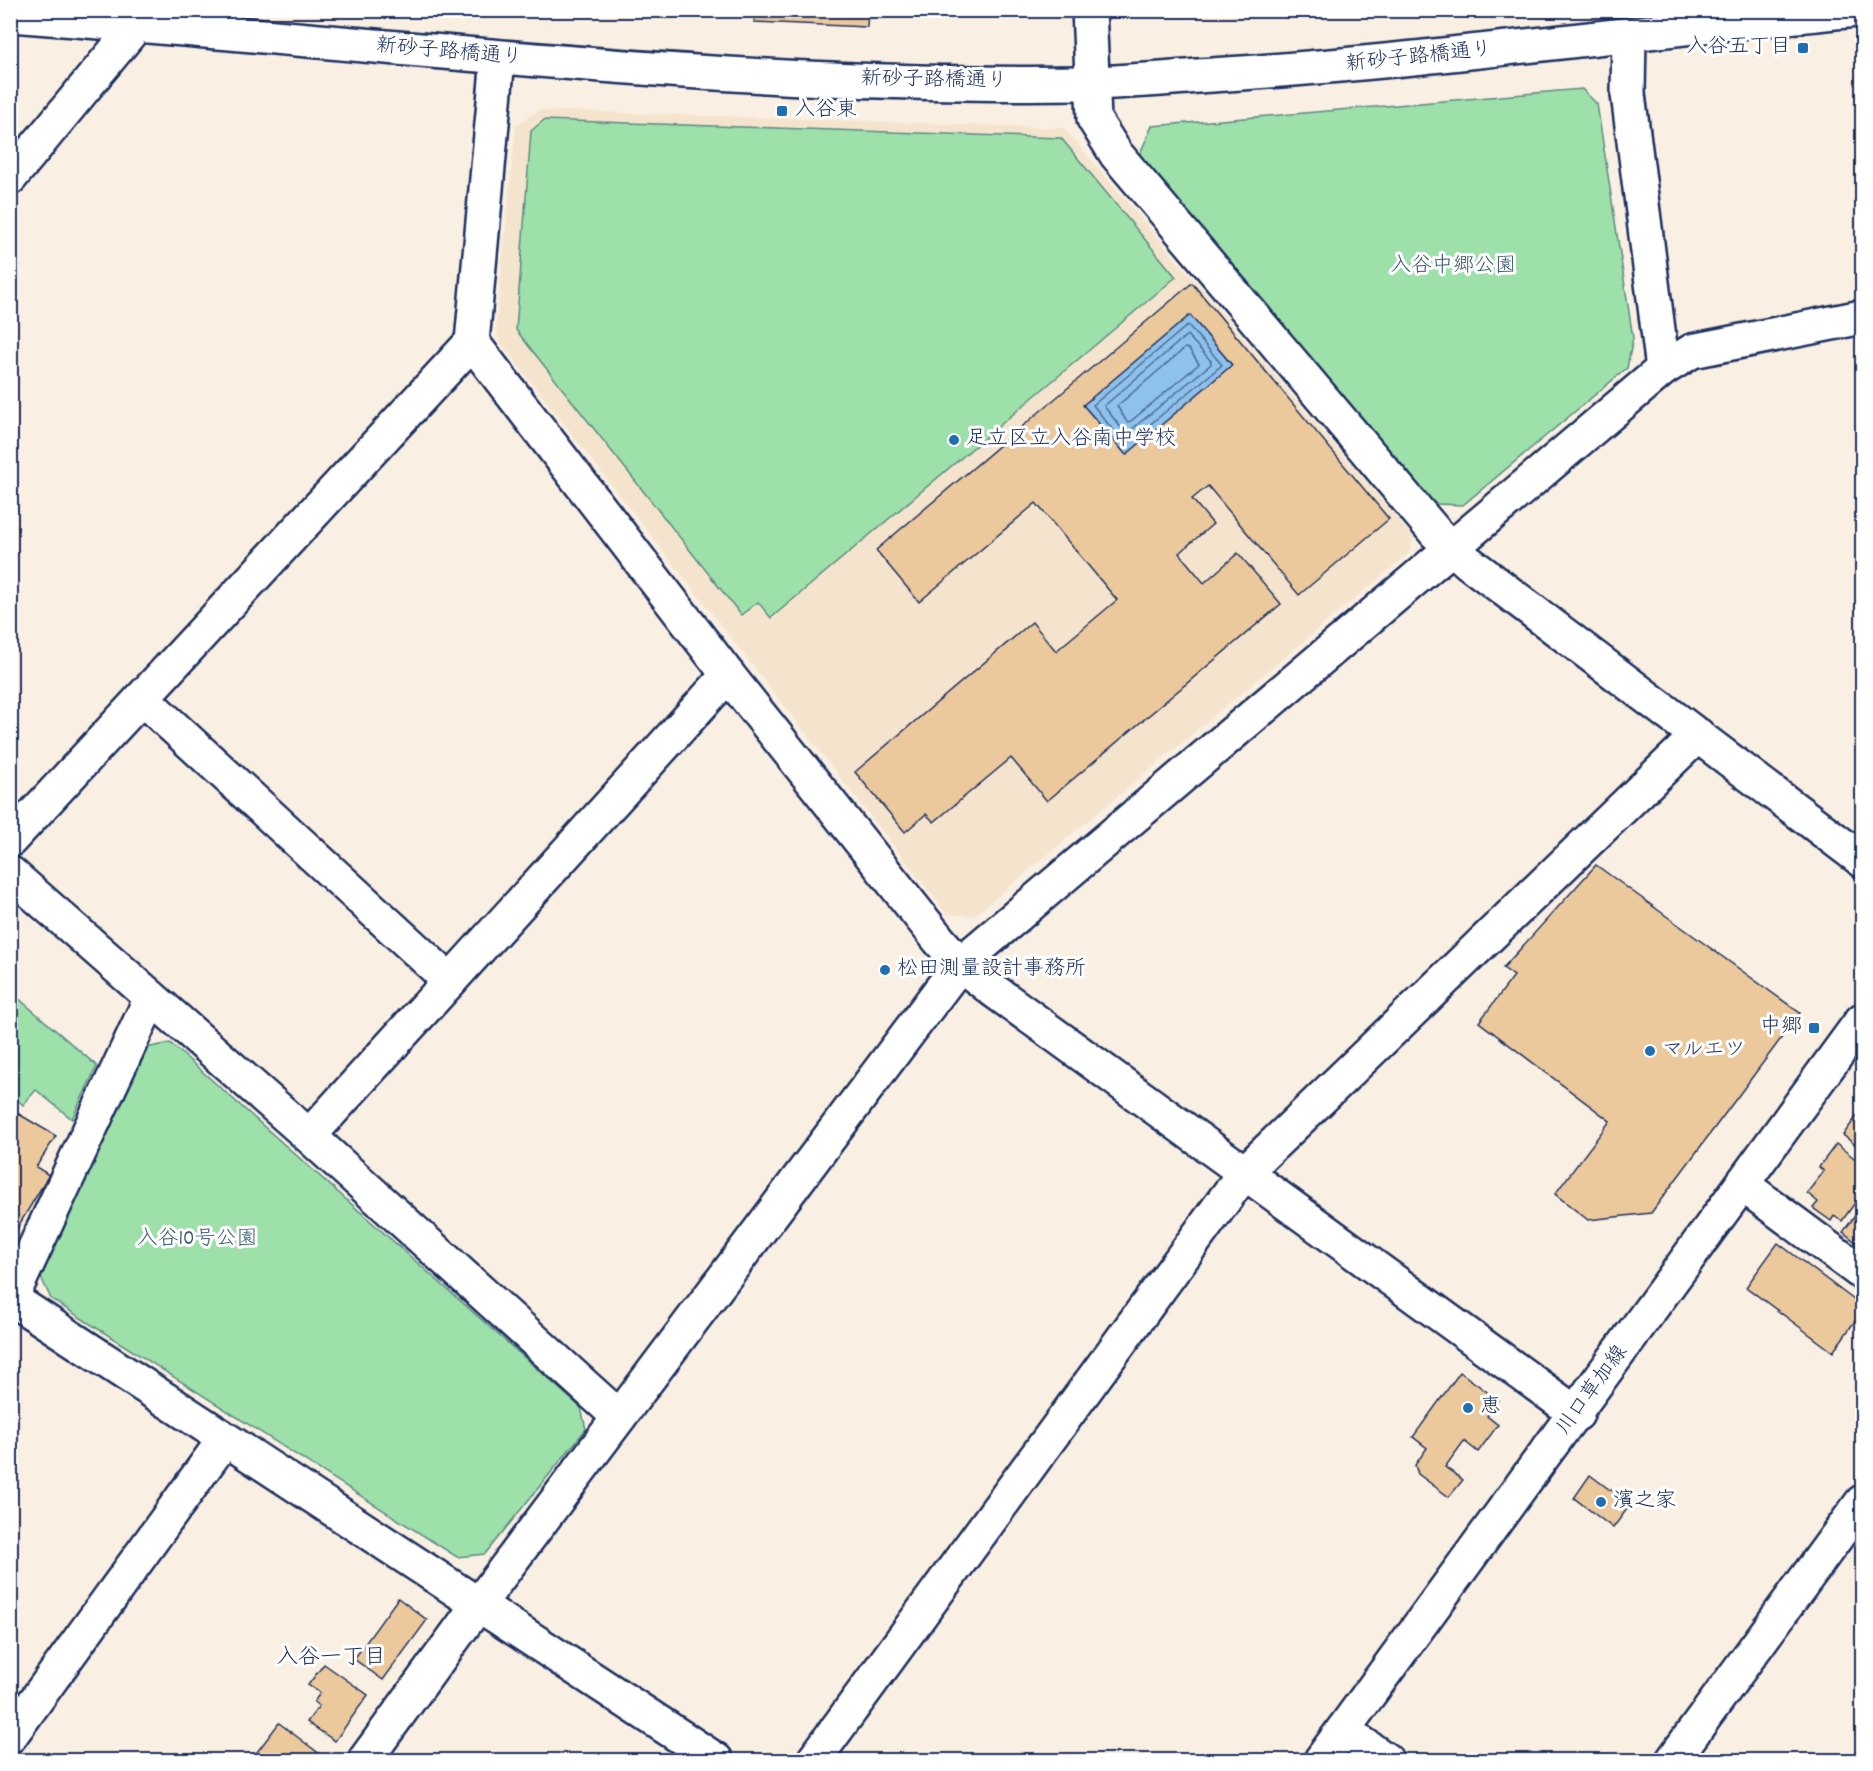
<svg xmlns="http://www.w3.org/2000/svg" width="1873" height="1771" viewBox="0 0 1873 1771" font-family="Dekko,'Klee One',sans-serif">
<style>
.built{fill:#f5e4cd}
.green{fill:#9de0aa;stroke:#5c8884;stroke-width:1.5}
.water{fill:#8ec2eb;stroke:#6087b3;stroke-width:1.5}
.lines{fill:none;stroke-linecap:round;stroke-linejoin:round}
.shore{stroke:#496a96;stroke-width:1.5}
.building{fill:#ecc99d;stroke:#1b2f5e;stroke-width:1.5;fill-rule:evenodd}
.street-casing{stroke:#1b2f5e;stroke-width:38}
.secondary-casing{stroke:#1b2f5e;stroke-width:38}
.street{stroke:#fff;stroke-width:33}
.secondary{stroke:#fff;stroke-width:33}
.poi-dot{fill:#1f6fb2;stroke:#fff;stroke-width:2}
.labels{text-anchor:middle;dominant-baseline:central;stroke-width:6;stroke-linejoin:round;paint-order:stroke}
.poi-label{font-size:21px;fill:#1b2f5e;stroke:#fff;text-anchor:start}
.street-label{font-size:21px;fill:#1b2f5e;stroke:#fff}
.park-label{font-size:21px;fill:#3c5b71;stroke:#fff}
.neighbourhood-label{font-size:22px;fill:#1b2f5e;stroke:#fff}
</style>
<rect width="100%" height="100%" fill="#f9efe2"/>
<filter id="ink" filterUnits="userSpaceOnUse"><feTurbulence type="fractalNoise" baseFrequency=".0167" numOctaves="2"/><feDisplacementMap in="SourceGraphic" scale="12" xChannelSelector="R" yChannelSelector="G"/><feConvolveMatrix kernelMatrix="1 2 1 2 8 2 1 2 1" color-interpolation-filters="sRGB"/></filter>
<g filter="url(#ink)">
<polygon class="built" points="538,110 1064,128 1414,538 1408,554 974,916 947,914 500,342 496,326 516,125"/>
<g class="green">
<polygon points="1582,89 1597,104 1633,338 1627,368 1463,505 1434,504 1139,156 1152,126"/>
<polygon points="544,120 1061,138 1176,277 771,618 758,602 741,615 516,330 531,131"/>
<polygon points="10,991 97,1066 72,1119 36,1090 23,1105 11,1094"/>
<polygon points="170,1043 581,1408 586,1429 485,1554 457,1557 51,1299 40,1275 141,1049"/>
</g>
<polygon class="water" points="1190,315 1232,365 1126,455 1083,405"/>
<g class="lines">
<g class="shore">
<polygon points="1188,325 1222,365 1125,445 1093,405"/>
<polygon points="1187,335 1211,361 1211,364 1126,434 1104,406"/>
<polygon points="1185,348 1189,349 1199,364 1131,421 1127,422 1117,406"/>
</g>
</g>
<g class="building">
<polygon points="755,10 868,10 867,27 754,22"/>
<path d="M1192 283 1389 519 1299 595 1208 486 1192 499 1213 524 1179 553 1204 583 1238 553 1281 604 1047 801 1011 758 934 822 926 814 905 832 855 772 1032 622 1056 651 1117 600 1036 503 919 602 876 550ZM1190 315 1232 365 1126 455 1083 405Z"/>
<polygon points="1596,865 1800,1013 1651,1213 1588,1220 1555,1194 1610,1121 1479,1022 1514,976 1503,968"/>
<polygon points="1862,1109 1862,1150 1843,1135"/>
<polygon points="17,1113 56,1136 36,1167 49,1175 10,1240 10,1124"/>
<polygon points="1836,1144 1862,1164 1862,1193 1842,1221 1834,1216 1831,1221 1813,1208 1818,1202 1807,1193 1824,1171 1819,1167"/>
<polygon points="1862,1206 1862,1247 1843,1232"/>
<polygon points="1778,1243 1862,1306 1862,1311 1833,1352 1746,1287"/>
<polygon points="1460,1372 1498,1400 1487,1416 1498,1425 1478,1452 1464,1441 1445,1467 1463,1480 1449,1497 1418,1474 1415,1465 1427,1448 1413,1437"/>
<polygon points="1590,1475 1630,1505 1613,1528 1574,1498"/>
<polygon points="398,1598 427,1620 383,1680 354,1659"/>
<polygon points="324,1664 368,1695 335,1741 307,1722 319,1706 314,1702 320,1693 308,1685"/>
<polygon points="279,1723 325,1758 324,1760 251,1760"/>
</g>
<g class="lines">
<defs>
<g id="street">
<polyline points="1089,10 1094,119 1116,154 1436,533 1468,562 1862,860"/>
<polyline points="1629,35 1628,94 1663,369"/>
<polyline points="498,58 472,342 728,675 939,940 960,964 993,990 1577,1414"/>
<polyline points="10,178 149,10"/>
<polyline points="142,698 450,981"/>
<polyline points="10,840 472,342"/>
<polyline points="10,873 309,1136 619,1417"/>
<polyline points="309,1136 728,675"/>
<polyline points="1743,1185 1862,1273"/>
<polyline points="10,1298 716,1760"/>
<polyline points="11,1299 151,998"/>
<polyline points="1343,1730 1386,1760"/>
<polyline points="10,1736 224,1440"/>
<polyline points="365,1760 478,1605 960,964 1663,369 1692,351 1862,317"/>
<polyline points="814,1760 1244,1173 1698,735"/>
<polyline points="1673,1760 1862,1502"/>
</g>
<g id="secondary">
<path d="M10 15C369 41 727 89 1087 83 1134 82 1180 77 1227 74 1437 60 1646 30 1856 10"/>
<polyline points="1321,1760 1862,1020"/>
</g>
</defs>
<use href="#street" class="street-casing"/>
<use href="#secondary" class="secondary-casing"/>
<use href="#street" class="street"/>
<use href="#secondary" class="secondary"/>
</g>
</g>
<g class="poi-dot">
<rect x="1797" y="42" width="12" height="12" rx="3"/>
<rect x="776" y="105" width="12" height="12" rx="3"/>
<circle cx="954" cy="440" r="6"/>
<circle cx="885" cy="970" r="6"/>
<rect x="1808" y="1022" width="12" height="12" rx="3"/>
<circle cx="1650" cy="1051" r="6"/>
<circle cx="1468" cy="1408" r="6"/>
<circle cx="1601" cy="1502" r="6"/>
</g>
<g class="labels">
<g class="poi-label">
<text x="1791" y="48" text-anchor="end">入谷五丁目</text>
<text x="794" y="111">入谷東</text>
<text x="966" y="440">足立区立入谷南中学校</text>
<text x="897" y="970">松田測量設計事務所</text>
<text x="1802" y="1028" text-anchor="end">中郷</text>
<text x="1662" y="1051">マルエツ</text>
<text x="1480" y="1408">恵</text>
<text x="1613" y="1502">濱之家</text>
</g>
<g class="street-label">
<text transform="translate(449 53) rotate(5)">新砂子路橋通り</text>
<text transform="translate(1419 58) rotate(-6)">新砂子路橋通り</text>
<text transform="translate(934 81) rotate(1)">新砂子路橋通り</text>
<text transform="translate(1593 1391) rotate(-54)">川口草加線</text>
</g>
<g class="park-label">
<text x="1453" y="267">入谷中郷公園</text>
<text x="197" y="1240">入谷10号公園</text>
</g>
<g class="neighbourhood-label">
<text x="331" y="1658">入谷一丁目</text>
</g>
</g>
<rect width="1873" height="1771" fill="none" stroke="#fff" stroke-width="36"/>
<rect x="18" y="18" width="1837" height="1735" fill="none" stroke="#1b2f5e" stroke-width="2" filter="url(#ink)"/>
</svg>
